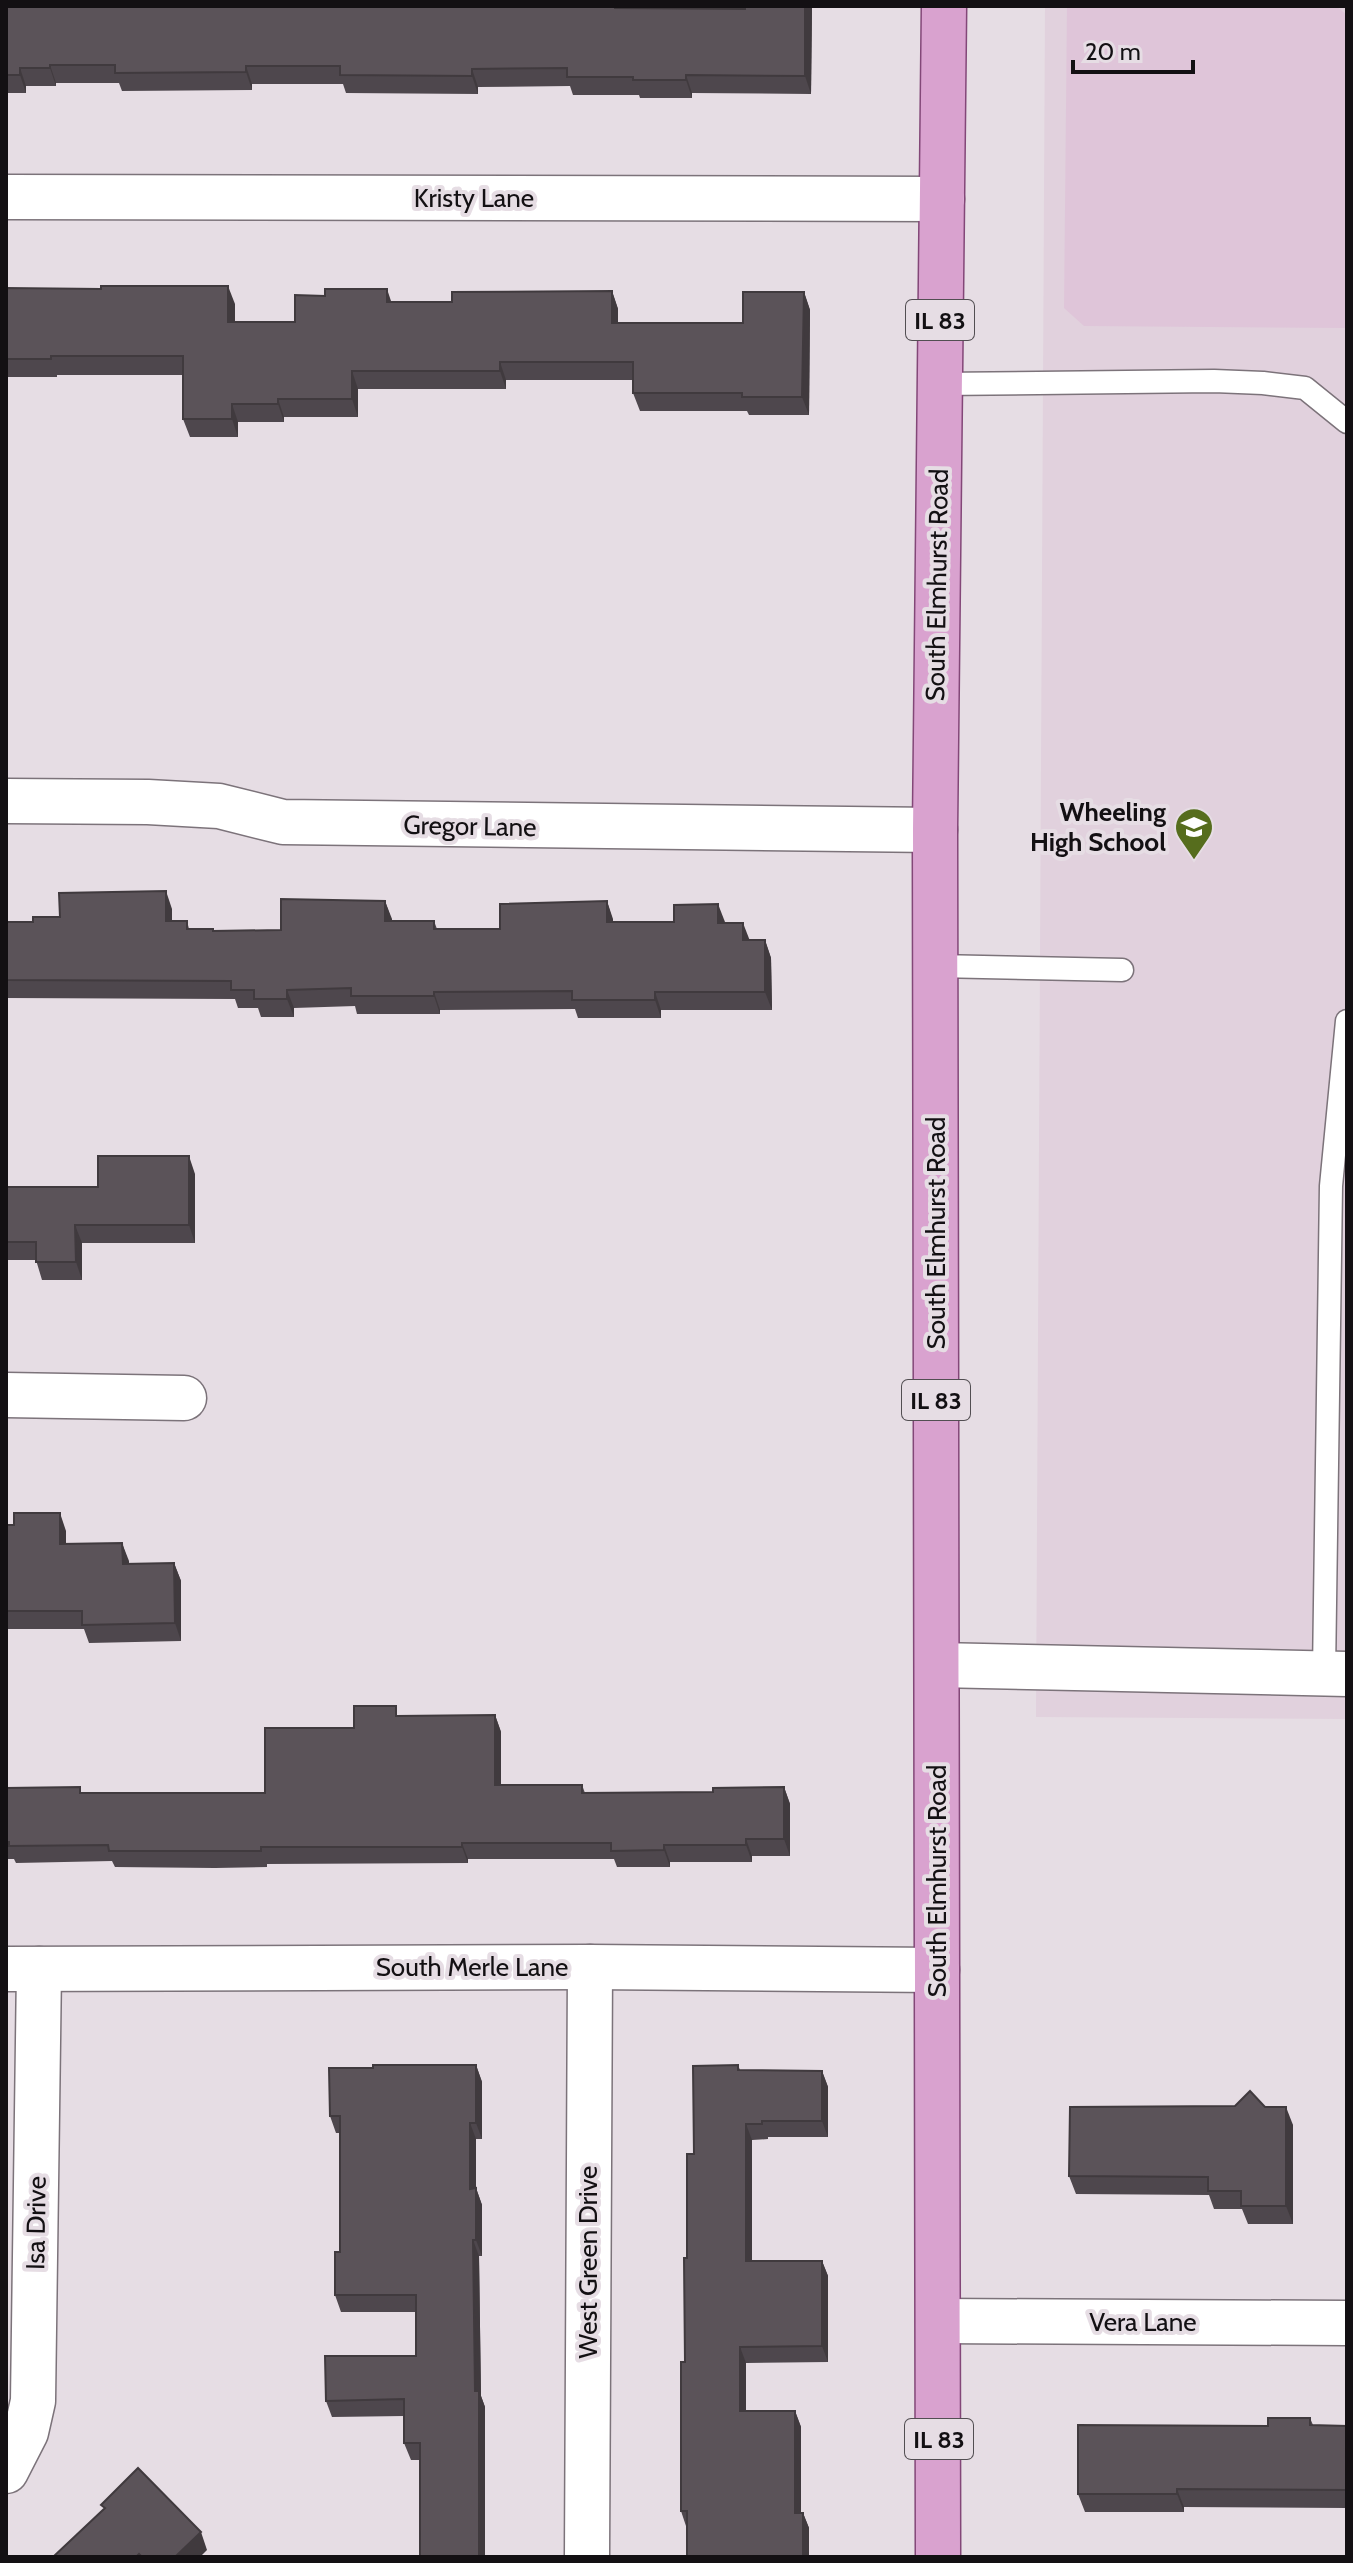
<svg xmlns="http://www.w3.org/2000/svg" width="1353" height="2563" viewBox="0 0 1353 2563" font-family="Cabin,sans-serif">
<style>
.built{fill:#e1d1dd}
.pitch{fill:#dfc5d9}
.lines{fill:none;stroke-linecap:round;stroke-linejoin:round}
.service-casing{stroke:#7c737a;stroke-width:25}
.minor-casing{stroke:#7c737a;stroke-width:47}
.primary-casing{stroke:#834778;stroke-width:47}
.service{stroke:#fff;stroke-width:22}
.minor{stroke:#fff;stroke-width:44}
.primary{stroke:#d9a2cf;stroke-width:44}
.wall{fill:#4e474d}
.shaded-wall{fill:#403a3e}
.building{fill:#5b5359;stroke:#403a3e;stroke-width:2}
.labels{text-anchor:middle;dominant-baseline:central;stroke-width:8;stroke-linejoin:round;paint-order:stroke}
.shield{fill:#e6dde4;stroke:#524e52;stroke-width:2}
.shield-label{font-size:24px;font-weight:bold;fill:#131013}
.street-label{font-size:26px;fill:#131013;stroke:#e6dde4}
.poi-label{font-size:26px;font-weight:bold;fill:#131013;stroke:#e6dde4;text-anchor:end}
</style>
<rect width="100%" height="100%" fill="#e6dde4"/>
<polygon class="built" points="1045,6 1347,6 1347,1719 1036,1717"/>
<polygon class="pitch" points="1067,6 1336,6 1347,15 1347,328 1084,326 1064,308"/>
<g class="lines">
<defs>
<g id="service">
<polyline points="939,384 1214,381 1263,383 1305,388 1347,422"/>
<polyline points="936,966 1122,970"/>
<polyline points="1324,1673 1331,1186 1347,1021"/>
</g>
<g id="minor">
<polyline points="6,197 942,199"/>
<polyline points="6,801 148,802 219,806 283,822 935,830"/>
<polyline points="6,1395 184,1398"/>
<polyline points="937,1665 1347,1674"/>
<polyline points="6,1969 590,1967 937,1970"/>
<polyline points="940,2321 1347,2323"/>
<polyline points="6,2471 26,2432 33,2401 39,1969"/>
<polyline points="587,2557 590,1967"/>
</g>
<polyline id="primary" points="938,2557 935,830 944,6"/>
</defs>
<use href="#service" class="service-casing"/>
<use href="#minor" class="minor-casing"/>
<use href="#primary" class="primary-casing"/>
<use href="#service" class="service"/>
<use href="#minor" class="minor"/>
<use href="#primary" class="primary"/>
</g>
<g class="wall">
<polygon points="6,6 745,9 812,6 811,94 692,93 692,98 640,98 639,95 573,95 570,86 478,87 478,94 346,93 343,84 252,84 252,90 122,91 119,83 56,83 56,86 26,86 26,93 6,93"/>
<polygon points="6,288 235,304 235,322 295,322 392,302 452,302 612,291 618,309 618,323 743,323 804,292 810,310 809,415 749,415 747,411 640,411 633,393 633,380 506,380 506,389 358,389 358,417 284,417 284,422 238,422 238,437 190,437 183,419 183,375 57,375 57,377 6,377"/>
<polygon points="385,901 392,921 434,921 437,929 500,929 607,901 613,922 725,923 749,940 765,940 771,958 772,1010 661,1010 661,1018 578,1018 575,1009 440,1010 440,1014 357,1014 355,1006 294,1008 294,1017 261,1017 258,1008 238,1008 235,999 6,998 6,922 33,922 60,917 172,909 172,921 187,921 189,929 213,929 214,931 281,930"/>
<polygon points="195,1174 195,1243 82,1243 82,1280 42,1280 36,1260 6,1260 6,1187 98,1187"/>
<polygon points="6,1525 66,1531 66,1544 122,1543 129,1564 174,1563 181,1581 181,1641 89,1643 84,1629 6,1629"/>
<polygon points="495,1715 501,1732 501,1785 582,1785 585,1793 713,1792 784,1787 790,1804 790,1856 752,1856 752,1862 670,1862 670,1867 617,1867 614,1859 468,1859 468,1863 267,1864 267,1867 215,1868 115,1867 112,1861 16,1863 14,1859 6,1859 6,1788 82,1793 265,1793 354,1728 400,1716"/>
<polygon points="476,2065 482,2082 482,2139 476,2139 476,2188 482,2205 482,2256 479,2256 481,2396 485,2407 485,2557 420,2460 411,2460 404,2443 404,2416 332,2417 326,2401 416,2356 416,2312 341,2312 335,2295 340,2252 340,2133 336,2133 330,2116 373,2068"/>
<polygon points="738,2065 740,2070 822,2071 828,2087 828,2137 768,2137 768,2139 752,2140 752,2261 822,2261 828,2276 828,2362 746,2363 746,2411 795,2411 801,2427 801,2513 803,2513 809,2528 809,2557 686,2526 681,2511 687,2258 694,2154"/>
<polygon points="1265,2107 1293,2125 1293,2224 1248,2224 1242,2209 1214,2209 1209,2195 1076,2194 1069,2176"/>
<polygon points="1310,2418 1313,2425 1347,2426 1347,2508 1184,2507 1184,2512 1085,2512 1078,2494 1268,2426"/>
</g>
<g class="shaded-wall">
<polygon points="805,6 812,6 811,94 805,76"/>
<polygon points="50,65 56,83 56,86 50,68"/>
<polygon points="246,66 252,84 252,90 246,72"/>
<polygon points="20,68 26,86 26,93 20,75"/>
<polygon points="472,69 478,87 478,94 472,76"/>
<polygon points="686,75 692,93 692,98 686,80"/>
<polygon points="228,286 235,304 235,340 228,322"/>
<polygon points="387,289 393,307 387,302"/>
<polygon points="612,291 618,309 618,341 612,323"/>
<polygon points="804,292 810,310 809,415 802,397"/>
<polygon points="500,362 506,380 506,389 500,371"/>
<polygon points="352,371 358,389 358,417 352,399"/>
<polygon points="278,399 284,417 284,422 278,404"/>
<polygon points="232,404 238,422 238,437 232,419"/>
<polygon points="166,891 172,909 172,939 166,921"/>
<polygon points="385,901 392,919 392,939 385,921"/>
<polygon points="607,901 613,919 613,940 607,922"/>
<polygon points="718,904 725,922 725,941 718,923"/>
<polygon points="743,923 750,941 743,940"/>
<polygon points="765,940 771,958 772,1010 765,992"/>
<polygon points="287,990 294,1008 294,1017 287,999"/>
<polygon points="434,992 440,1010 440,1014 434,996"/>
<polygon points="655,992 661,1010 661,1018 655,1000"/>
<polygon points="189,1156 195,1174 195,1243 189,1225"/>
<polygon points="75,1225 82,1243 82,1280 76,1262"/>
<polygon points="60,1513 66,1531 66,1562 60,1544"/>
<polygon points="122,1543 129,1561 129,1582 123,1564"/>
<polygon points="174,1563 181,1581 181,1641 175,1623"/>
<polygon points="495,1715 501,1732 501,1802 495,1785"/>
<polygon points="784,1787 790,1804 790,1856 784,1839"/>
<polygon points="746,1839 752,1856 752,1862 746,1845"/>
<polygon points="462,1843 468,1859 468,1863 462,1847"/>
<polygon points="664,1845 670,1862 670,1867 664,1850"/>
<polygon points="476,2065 482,2082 482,2139 476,2123"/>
<polygon points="822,2071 828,2087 828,2137 822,2121"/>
<polygon points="1286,2107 1293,2125 1293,2224 1286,2206"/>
<polygon points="470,2123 476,2139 476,2188 482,2205 482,2256 476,2240 470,2189"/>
<polygon points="746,2124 752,2140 752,2276 746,2261"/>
<polygon points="473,2240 479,2256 481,2396 485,2407 485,2557 479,2557 475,2391"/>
<polygon points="822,2261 828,2276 828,2362 822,2346"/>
<polygon points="740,2347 746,2363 746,2427 740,2411"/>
<polygon points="795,2411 801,2427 801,2529 795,2513"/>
<polygon points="1177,2489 1184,2507 1184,2512 1177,2494"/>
<polygon points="803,2513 809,2528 809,2557 803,2557"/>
<polygon points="201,2532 207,2550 200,2557 175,2557"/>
</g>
<g class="building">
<polygon points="6,6 615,6 615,8 745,9 745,6 805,6 805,76 686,75 686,80 633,80 633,77 567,77 567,68 472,69 472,76 340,75 340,66 246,66 246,72 115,73 115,65 50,65 50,68 20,68 20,75 6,75"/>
<polygon points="101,286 228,286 228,322 295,322 295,295 325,296 325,289 387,289 387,302 452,302 452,292 612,291 612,323 743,323 743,292 804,292 802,397 742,397 742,393 633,393 633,362 500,362 500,371 352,371 352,399 278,399 278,404 232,404 232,419 183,419 183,356 51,356 51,359 6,359 6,288 101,289"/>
<polygon points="166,891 166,921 187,921 187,929 213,929 213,931 281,930 281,899 385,901 385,921 434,921 434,929 500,929 500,904 607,901 607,922 674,922 674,905 718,904 718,923 743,923 743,940 765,940 765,992 655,992 655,1000 572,1000 572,991 434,992 434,996 351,996 351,988 287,990 287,999 254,999 254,990 231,990 231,981 6,980 6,922 33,922 33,917 60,917 59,893"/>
<polygon points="98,1156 189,1156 189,1225 75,1225 76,1262 36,1262 36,1242 6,1242 6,1187 98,1187"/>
<polygon points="14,1513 60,1513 60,1544 122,1543 123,1564 174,1563 175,1623 82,1625 82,1611 6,1611 6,1525 14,1525"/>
<polygon points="354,1706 396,1706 396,1716 495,1715 495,1785 582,1785 582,1793 713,1792 713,1788 784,1787 784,1839 746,1839 746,1845 664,1845 664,1850 611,1851 611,1843 462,1843 462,1847 261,1847 261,1851 109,1851 108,1845 9,1846 9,1842 6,1842 6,1788 80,1787 80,1793 265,1793 265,1728 354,1728"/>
<polygon points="373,2065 476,2065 476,2123 470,2123 470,2189 476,2188 476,2240 473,2240 475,2391 479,2391 479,2557 420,2557 420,2443 404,2443 404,2399 326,2401 325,2356 416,2356 416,2295 335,2295 335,2252 340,2252 340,2116 330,2116 329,2068 373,2068"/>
<polygon points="738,2065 738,2070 822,2071 822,2121 762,2121 762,2124 746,2124 746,2261 822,2261 822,2346 740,2347 740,2411 795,2411 795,2513 803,2513 803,2557 687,2557 687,2511 681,2511 681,2362 685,2362 684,2258 687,2258 687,2154 694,2154 693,2066"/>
<polygon points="1250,2091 1265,2107 1286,2107 1286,2206 1241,2206 1241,2191 1208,2191 1208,2177 1069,2176 1070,2107 1235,2106"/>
<polygon points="1268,2418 1310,2418 1310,2425 1347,2426 1347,2490 1177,2489 1177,2494 1078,2494 1078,2425 1268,2426"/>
<polygon points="138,2468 201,2532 175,2557 142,2557 139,2554 136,2557 53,2557 105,2508 101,2505"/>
</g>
<defs>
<symbol id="school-pin" viewBox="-11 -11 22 30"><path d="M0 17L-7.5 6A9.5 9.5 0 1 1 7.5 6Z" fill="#566d1d" stroke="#e6dde4"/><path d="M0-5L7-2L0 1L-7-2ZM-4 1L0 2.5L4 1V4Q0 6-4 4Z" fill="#fff"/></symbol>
</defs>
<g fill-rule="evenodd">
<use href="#school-pin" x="1172" y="805" width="44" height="60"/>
</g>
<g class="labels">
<g class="shield">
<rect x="906" y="300" width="68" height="40" rx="6"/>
<rect x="902" y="1380" width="68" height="40" rx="6"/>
<rect x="905" y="2419" width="68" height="40" rx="6"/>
</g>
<g class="shield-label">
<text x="940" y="320">IL 83</text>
<text x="936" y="1400">IL 83</text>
<text x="939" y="2439">IL 83</text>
</g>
<g class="street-label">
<text x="474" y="198">Kristy Lane</text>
<text transform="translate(937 585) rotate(-89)">South Elmhurst Road</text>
<text transform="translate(470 826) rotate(1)">Gregor Lane</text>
<text transform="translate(936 1233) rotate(-90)">South Elmhurst Road</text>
<text transform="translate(937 1881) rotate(-90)">South Elmhurst Road</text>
<text x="472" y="1967">South Merle Lane</text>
<text transform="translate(36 2223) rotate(-89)">Isa Drive</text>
<text transform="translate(588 2262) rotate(-90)">West Green Drive</text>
<text x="1143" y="2322">Vera Lane</text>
</g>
<g class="poi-label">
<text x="1166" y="812">Wheeling<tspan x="1166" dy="30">High School</tspan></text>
</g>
</g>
<rect width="1353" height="2563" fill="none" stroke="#131013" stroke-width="16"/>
<path d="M1073 60v12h120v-12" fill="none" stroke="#131013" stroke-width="4"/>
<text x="1085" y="60" font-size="24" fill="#131013" stroke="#e6dde4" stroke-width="6" paint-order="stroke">20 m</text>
</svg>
